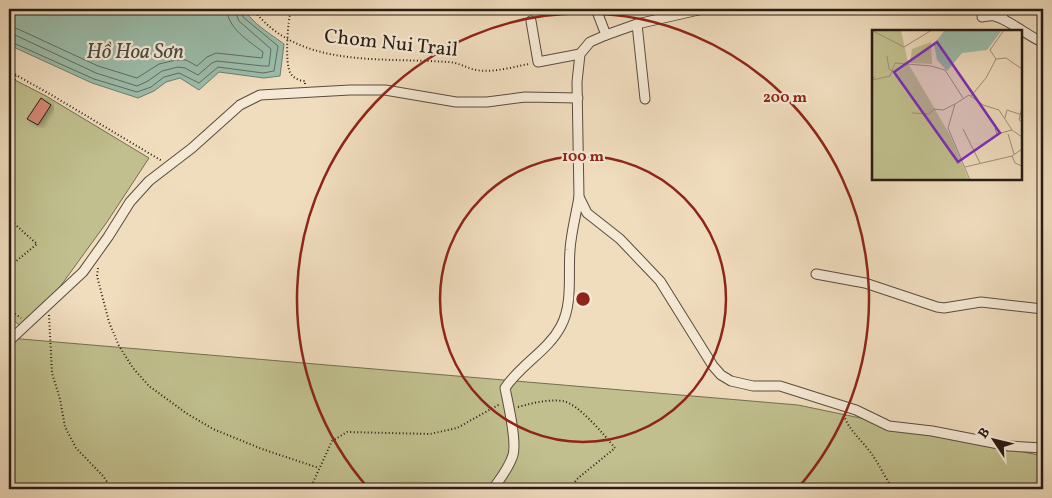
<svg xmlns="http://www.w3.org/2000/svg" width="1052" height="498" viewBox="0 0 1052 498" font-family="Vollkorn,serif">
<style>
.green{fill:#c0bf8d;stroke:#746e50}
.water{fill:#9bbdab;stroke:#6d7d6f}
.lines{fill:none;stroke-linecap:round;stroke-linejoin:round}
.shore{stroke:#626c60;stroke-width:1}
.building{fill:#d38874;stroke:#281c14;filter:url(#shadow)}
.minor-casing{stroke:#5a4c3e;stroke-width:11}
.path{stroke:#281c14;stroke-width:2;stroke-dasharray:1 2.5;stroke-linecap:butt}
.minor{stroke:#f5e9d5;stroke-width:9}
.ring{fill:none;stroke:#8f2418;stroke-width:2.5}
.labels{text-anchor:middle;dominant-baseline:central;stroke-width:4.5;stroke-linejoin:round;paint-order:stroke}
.street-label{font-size:20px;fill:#281c14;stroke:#f5e9d5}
.water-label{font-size:21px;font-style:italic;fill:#4a4c41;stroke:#f5e9d5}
.inset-road{fill:none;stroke:#a0907a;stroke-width:1}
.view{fill:#7b2cbf;fill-opacity:0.15;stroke:#7b2cbf;stroke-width:2.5}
.inset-edge{fill:none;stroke:#281c14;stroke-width:2.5}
.centre{fill:#8f2418;stroke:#f5e9d5;stroke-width:2.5}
.ring-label{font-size:15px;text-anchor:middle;font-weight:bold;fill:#8f2418;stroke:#f5e9d5;stroke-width:4.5;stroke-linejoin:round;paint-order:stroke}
</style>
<defs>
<filter id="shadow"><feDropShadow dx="3.5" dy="2" stdDeviation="2.5" flood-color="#0004"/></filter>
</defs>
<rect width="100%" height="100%" fill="#f0ddbe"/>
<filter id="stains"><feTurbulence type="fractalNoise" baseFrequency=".004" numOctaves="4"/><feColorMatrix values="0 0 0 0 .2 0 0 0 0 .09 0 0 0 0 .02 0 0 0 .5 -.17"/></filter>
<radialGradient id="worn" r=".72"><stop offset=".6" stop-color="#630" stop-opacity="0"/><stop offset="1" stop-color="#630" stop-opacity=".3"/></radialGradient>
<g class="green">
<polygon points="9,77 46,96 149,158 107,222 46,306 20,326 9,316"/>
<polygon points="9,338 798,405 1043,456 1043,489 9,489"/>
</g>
<path class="water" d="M9 9H245C250 22 272 35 284 44L280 76 264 78 219 72 199 90 180 78 166 82 154 91 138 98 92 83 9 45Z"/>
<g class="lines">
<g class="shore">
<path d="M9 27 18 29 98 66 137 78 159 64 176 60H186L197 66 207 57 216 53 262 58 263 52C249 41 227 28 227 9"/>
<polyline points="9,34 15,35 96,73 137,86 148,81 162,71 178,67 185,68 198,75 212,63 217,61 263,66 269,66 271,49 239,21 234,9"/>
<polyline points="9,41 94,79 137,92 151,87 164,77 179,73 199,83 218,67 263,73 274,71 278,46 243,17 241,9"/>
</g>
</g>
<polygon class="building" points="41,98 51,105 38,125 27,119"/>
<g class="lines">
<defs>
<g id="minor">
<polyline points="596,9 606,35"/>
<polyline points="703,9 637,24 606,35 590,42 580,54 577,82 579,197 587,213 620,239 660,281 713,366 721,375 731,381 753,386 780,386 856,410 889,426 932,431 1009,446 1043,448"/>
<path d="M982 17C985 17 990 15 994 16 1006 18 1027 35 1040 41L1043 40"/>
<polyline points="1003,19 1002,11 1003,9"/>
<polyline points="531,21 538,62 580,54"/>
<polyline points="637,24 645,99"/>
<polyline points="816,274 865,283 937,307 944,308 981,302 1043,309"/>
<polyline points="9,341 83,272 108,237 130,202 149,181 192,148 240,105 260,95 350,90 385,90 456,102 487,102 525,97 578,98"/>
<path d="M493 489C500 479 509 468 513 455 517 441 508 403 505 388 521 364 548 351 561 326 573 304 568 274 570 250 571 233 576 215 579 197"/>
</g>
</defs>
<use href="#minor" class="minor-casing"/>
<g class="path">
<path d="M253 9C298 69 381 57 447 62 458 62 466 68 476 70 494 73 512 67 529 64"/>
<path d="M291 9C288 20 284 65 291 74 294 78 299 81 305 81V84"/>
<polyline points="9,71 48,93 162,161"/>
<polyline points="9,111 16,74"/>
<polyline points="9,219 37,244 9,267"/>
<polyline points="98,268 97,276 109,322 119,346 133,368 149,386 186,413 213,429 262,449 319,468"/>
<polyline points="9,310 21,318"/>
<polyline points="49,315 52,373 60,399 65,427 76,448 103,476 112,489"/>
<path d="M518 407C533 403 548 399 563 401 579 404 605 436 615 448L577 479 570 489"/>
<path d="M844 415C848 430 864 442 873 456 880 466 886 479 893 489"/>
<polyline points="310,489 332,441 347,432 430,434 457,428 500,404"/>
</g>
<use href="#minor" class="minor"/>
</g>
<g class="ring">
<circle cx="583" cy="299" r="143"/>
<path d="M369 489A286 286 0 1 1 797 489"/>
</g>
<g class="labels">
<g class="street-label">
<text transform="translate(391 44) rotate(6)">Chom Nui Trail</text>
</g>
<g class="water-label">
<text x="135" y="52">Hồ Hoa Sơn</text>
</g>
</g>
<g transform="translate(872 30)">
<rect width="150" height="150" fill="#f0ddbe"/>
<path d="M0 0H29L36 33 78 105 97 150H0ZM59 12 60 34 38 33 40 19Z" fill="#c0bf8d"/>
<path d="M73 0H130L115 20 90 23 75 41 65 30 62 14Z" fill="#9bbdab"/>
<path class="inset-road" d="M1 1 32 17 60 0M15 26 17 39 22 42M124 29 118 20 132 0M3 46 0 50 18 46 23 33 59 36 73 40 91 68M99 66 114 48 124 29 134 28 150 39M150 77 147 90 150 92M40 83 57 84 62 79 71 80 83 74M133 88 135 80 150 85M123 98 125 104 140 100M91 99 108 133M136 104 142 124M140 126 143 133 150 136M93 137 140 126 150 119M98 150 76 98 83 74 97 65 111 75 127 80 140 100 150 107"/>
<path class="view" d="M65 12 128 103 86 132 22 42Z"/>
<rect width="150" height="150" class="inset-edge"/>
</g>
<circle cx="583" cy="299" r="8" class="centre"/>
<g class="ring-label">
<text x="785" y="102">200 m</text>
<text x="583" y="161">100 m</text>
</g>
<rect width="1052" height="498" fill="none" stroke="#f0ddbe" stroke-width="30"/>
<rect x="10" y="10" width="1032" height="478" fill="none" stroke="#281c14" stroke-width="2.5"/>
<rect x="15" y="15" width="1022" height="468" fill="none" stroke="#281c14"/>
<g transform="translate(994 440) rotate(305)" stroke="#f5e9d5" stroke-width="4" paint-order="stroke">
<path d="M0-4L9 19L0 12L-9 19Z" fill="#281c14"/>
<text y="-8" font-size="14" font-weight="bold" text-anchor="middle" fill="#281c14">B</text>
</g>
<rect width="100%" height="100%" filter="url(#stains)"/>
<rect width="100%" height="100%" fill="url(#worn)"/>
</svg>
